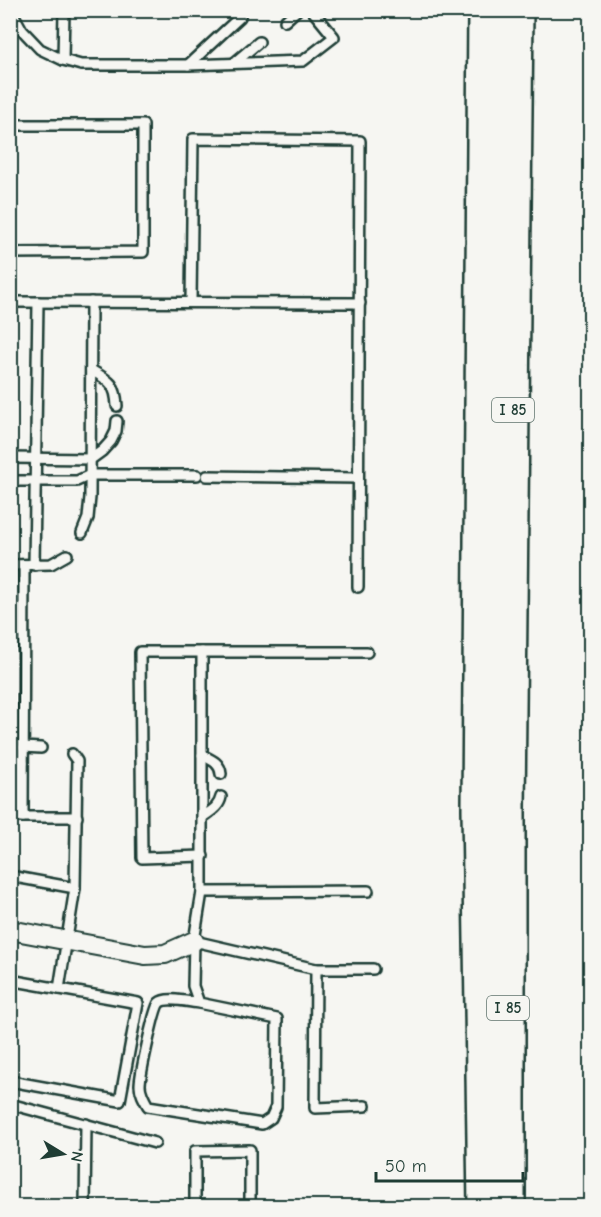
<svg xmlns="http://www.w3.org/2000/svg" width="601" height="1217" viewBox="0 0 601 1217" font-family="'Comic Neue',sans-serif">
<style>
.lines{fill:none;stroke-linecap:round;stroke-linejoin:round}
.service-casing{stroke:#1f3d34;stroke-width:14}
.minor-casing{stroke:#1f3d34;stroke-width:22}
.motorway-casing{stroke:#1f3d34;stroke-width:38}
.service{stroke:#f6f6f2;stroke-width:9}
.minor{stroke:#f6f6f2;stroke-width:18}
.motorway{stroke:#f6f6f2;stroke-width:33}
.labels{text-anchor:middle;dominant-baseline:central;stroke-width:4.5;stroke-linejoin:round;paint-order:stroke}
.shield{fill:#f6f6f2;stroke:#60746d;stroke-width:1.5}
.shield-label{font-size:15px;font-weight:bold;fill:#1f3d34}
</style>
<rect width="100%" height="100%" fill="#f6f6f2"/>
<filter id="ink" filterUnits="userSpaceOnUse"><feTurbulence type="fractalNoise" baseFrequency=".0167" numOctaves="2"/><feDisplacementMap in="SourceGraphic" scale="12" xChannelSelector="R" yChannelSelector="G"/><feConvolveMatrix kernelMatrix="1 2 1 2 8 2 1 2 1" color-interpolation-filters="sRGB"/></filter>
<g filter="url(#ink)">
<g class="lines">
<defs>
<g id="service">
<polyline points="11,10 22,30 40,49 63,60 81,65 188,65 303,61 334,37 312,10"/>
<polyline points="285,21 297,10"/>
<polyline points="63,60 64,10"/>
<polyline points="234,63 259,42"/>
<polyline points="188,65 240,17"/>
<polyline points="10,125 143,125 143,252 10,253"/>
<polyline points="10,302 360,303"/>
<polyline points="191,302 193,139 360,141 358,587"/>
<path d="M91 370C110 381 116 384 117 406"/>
<polyline points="10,458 91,459 102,451 111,441 116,431 117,421"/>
<polyline points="207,476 358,478"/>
<polyline points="10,481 77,481 90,475 197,475"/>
<polyline points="82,533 88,518 90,497 91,302"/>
<polyline points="10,565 51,564 67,555"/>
<polyline points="34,565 38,302"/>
<polyline points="23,747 41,748"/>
<path d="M202 755C212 760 220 763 221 774"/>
<polyline points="10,763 23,763"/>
<polyline points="10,817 77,817"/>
<polyline points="23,817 24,565"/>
<path d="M203 817C211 811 219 807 221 797"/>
<polyline points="203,856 142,858 140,652 367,652"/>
<polyline points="10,876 75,888"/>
<polyline points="202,892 368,891"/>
<polyline points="194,941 316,969 315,1108 365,1106"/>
<polyline points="316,969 373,969"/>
<polyline points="10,980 138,1003 120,1101 10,1081"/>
<polyline points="59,989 75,888 77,761 72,754"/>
<path d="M199 1003C189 1002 166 996 159 1003 154 1009 140 1075 140 1085 140 1092 144 1099 148 1106L262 1124 271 1118 276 1107 277 1019 199 1003 193 986 194 941 202 892V652"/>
<polyline points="10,1104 155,1143"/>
<polyline points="85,1206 86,1124"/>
<polyline points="195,1206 195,1151 250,1150 250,1206"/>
</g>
<polyline id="minor" points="10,930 145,955 165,954 194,941"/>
<g id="motorway">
<polyline points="485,1206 479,809 485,10"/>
<polyline points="508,1206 508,809 516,10"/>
</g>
</defs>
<use href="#service" class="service-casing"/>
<use href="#minor" class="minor-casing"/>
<use href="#motorway" class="motorway-casing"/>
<use href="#service" class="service"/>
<use href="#minor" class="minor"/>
<use href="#motorway" class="motorway"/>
</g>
</g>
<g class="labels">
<g class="shield">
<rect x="492" y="398" width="42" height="24" rx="4.5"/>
<rect x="487" y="996" width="42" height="24" rx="4.5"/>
</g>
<g class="shield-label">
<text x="513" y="410">I 85</text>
<text x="508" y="1008">I 85</text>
</g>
</g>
<rect width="601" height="1217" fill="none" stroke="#f6f6f2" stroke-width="36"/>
<rect x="18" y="18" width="565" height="1181" fill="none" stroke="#1f3d34" stroke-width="2" filter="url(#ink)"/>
<g transform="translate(63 1154) rotate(101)" stroke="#f6f6f2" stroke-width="4.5" paint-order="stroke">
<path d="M0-4.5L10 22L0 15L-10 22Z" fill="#1f3d34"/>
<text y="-9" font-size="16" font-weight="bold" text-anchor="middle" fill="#1f3d34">N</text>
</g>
<path d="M376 1172v9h147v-9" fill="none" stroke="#1f3d34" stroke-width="3"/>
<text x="385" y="1172" font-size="18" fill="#1f3d34" stroke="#f6f6f2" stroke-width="4.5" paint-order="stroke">50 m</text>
</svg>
